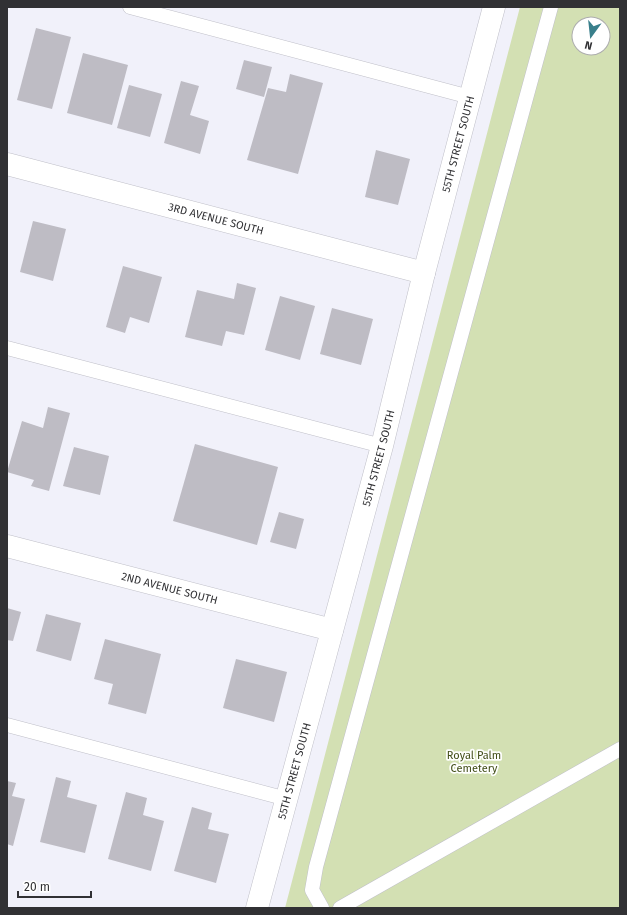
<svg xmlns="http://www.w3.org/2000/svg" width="627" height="915" viewBox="0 0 627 915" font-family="'Fira Sans',sans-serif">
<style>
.green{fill:#d3e0b3;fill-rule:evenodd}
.building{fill:#bebcc4}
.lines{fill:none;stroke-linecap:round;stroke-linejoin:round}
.service-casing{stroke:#c0c0c9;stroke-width:15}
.minor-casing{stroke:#c0c0c9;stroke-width:23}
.service{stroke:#fff;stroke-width:14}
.minor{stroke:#fff;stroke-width:22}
.labels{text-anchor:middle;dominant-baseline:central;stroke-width:3.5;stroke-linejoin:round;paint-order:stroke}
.street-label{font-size:11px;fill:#313134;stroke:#fff}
.park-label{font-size:11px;fill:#424e18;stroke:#fff}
</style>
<rect width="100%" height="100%" fill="#f1f1fa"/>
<path class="green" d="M520 7H620V908H285ZM579 24H603V48H579Z"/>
<g class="building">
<polygon points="36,28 71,37 52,109 17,100"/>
<polygon points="83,53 128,65 112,125 67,113"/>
<polygon points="244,60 272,67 264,97 236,89"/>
<polygon points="290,74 323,83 298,174 247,160 268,88 286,92"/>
<polygon points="181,81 199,86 190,115 209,121 200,154 164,143"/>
<polygon points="129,85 162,94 150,137 117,128"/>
<polygon points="376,150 410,159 398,205 365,197"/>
<polygon points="33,221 66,229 53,281 20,272"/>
<polygon points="123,266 162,277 149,323 130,317 125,333 106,327"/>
<polygon points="237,283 256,288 244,335 226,331 222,346 185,337 197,290 234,299"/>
<polygon points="280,296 315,306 300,360 265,350"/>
<polygon points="332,308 373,319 361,365 320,354"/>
<polygon points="48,407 70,413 49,491 31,486 34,480 7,472 22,421 43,428"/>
<polygon points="195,444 278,467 257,545 173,521"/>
<polygon points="74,447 109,456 100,495 63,486"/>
<polygon points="279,512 304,519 296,549 270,542"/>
<polygon points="7,608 21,612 13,641 7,640"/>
<polygon points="46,614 81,623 71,661 36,651"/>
<polygon points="105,639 161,654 146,714 108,704 113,684 94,679"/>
<polygon points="236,659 287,672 274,722 223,708"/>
<polygon points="56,777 71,781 67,797 97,805 85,853 40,842"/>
<polygon points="7,781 16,783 12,796 25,799 13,846 7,844"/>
<polygon points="126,792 147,798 143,815 164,821 151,871 108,859"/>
<polygon points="192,807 212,813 208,829 229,834 216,883 174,871"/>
</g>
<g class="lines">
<defs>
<g id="service">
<polyline points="130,7 470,97"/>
<polyline points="7,348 382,446"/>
<polyline points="7,725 287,799"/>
<polyline points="322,908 312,890 316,867 551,7"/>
<polyline points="340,908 620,749"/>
</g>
<g id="minor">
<path id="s1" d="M7 164 424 273"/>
<path id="s2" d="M7 546 332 630"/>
<path id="s3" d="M257 908 382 446 424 273 494 7"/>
</g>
</defs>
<use href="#service" class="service-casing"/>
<use href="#minor" class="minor-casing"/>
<use href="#service" class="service"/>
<use href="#minor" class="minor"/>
</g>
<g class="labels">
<g class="street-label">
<text stroke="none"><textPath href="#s3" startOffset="790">55TH STREET SOUTH</textPath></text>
<text stroke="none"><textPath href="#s1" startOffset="216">3RD AVENUE SOUTH</textPath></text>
<text stroke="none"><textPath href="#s3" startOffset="466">55TH STREET SOUTH</textPath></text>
<text stroke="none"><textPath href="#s2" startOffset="168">2ND AVENUE SOUTH</textPath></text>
<text stroke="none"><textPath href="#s3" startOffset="142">55TH STREET SOUTH</textPath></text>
</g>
<g class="park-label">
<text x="474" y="755">Royal Palm<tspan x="474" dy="13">Cemetery</tspan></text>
</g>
</g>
<rect width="627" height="915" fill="none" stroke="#313134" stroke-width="16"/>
<g transform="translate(591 36) rotate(195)"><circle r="19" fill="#ffffff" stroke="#adadae"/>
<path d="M0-3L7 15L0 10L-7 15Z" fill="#397f8b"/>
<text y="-6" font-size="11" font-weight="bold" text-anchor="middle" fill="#313134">N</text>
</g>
<path d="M18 891v6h73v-6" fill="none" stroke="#313134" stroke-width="2"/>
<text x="24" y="891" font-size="12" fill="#313134" stroke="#ffffff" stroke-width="3" paint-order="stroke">20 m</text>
</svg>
